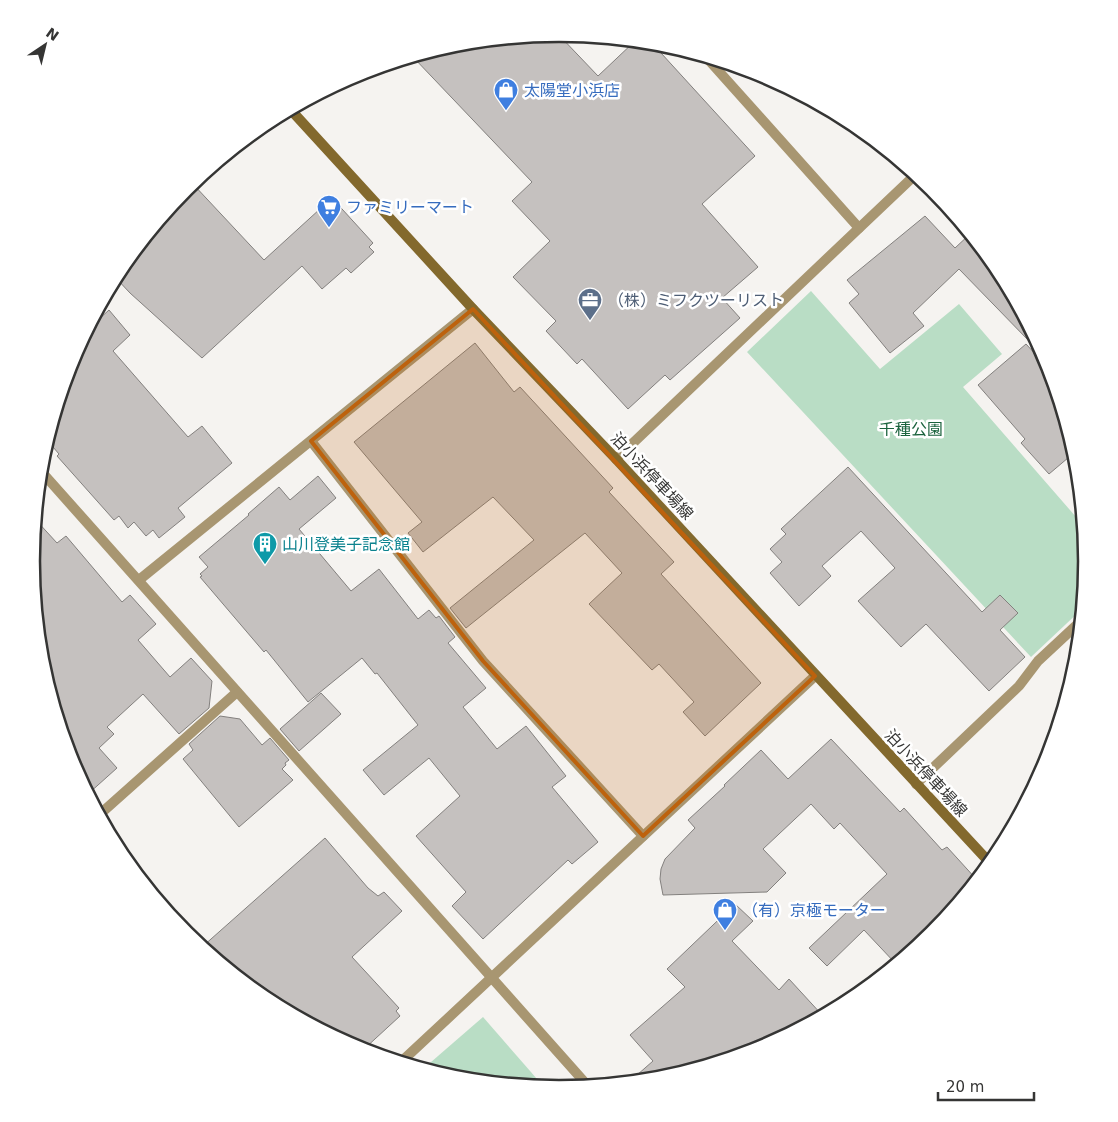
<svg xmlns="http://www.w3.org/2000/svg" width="1118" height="1122" viewBox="0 0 1118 1122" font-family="'DejaVu Sans','Noto Sans JP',sans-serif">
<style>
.green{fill:#b9ddc5}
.building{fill:#c5c1bf;stroke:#83807e}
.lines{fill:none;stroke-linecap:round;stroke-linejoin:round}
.lane{stroke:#a89671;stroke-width:10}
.street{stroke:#a89671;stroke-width:10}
.secondary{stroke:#83692d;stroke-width:10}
.marked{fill:#bd620d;fill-opacity:0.2;stroke:#bd620d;stroke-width:4;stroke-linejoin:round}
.labels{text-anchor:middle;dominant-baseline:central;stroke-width:5;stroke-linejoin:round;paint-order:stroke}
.shop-label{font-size:16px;fill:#366cbe;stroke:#fff;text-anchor:start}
.service-label{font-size:16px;fill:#4e5e75;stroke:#fff;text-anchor:start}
.park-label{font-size:16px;fill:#1a623d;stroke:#fff}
.street-label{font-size:16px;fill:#353534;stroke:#fff}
.culture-label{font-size:16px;fill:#0d838f;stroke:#fff;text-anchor:start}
.rim{fill:none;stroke:#353534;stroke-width:2.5}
</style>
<rect width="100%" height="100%" fill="#f5f3f0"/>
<g class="green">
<polygon points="811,291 880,369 959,304 1002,354 963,387 1083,525 1087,561 1082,609 1031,657 747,352"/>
<polygon points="483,1017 544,1087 456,1079 423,1069"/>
</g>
<g class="building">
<polygon points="557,33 598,76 635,41 651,42 755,156 702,204 758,267 722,298 740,318 670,380 665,375 628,409 582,359 577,364 546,331 556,321 513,277 550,241 512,201 532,182 413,57 456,43"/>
<polygon points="192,183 264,260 332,198 373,243 369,247 374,252 351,273 346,268 322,289 302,266 202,358 130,293 115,277 120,268 186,188"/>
<polygon points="925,216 955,248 970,234 998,268 1034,336 1029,341 959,269 913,313 924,326 890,353 849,303 859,294 847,280"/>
<polygon points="109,310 130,335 113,351 188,437 202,426 232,463 178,508 185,517 159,538 153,530 146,536 134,522 128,528 119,516 114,520 57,456 59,454 47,440 72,359 87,330"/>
<polygon points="475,343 514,392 520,387 613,488 609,492 674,562 661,574 761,683 705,736 683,712 694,702 659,664 652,670 589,604 622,573 585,533 466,628 450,608 534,540 493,497 423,552 408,533 422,522 354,442"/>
<polygon points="1026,344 1050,370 1075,452 1049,474 1021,443 1025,439 978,385"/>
<polygon points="848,467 982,612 1000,595 1018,613 1000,630 1025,657 989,691 926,624 901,647 858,601 895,568 861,531 822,566 831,576 799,606 770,573 782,562 770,549 786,534 781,529"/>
<polygon points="318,476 336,498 299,529 351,591 379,569 418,619 429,610 436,618 439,616 455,637 448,643 486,688 463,707 497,749 526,726 566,776 552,787 598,842 572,864 568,860 483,939 452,906 466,892 416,836 460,796 429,758 384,795 363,770 418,725 377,673 375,674 362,658 308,702 266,650 264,652 200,577 202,576 200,574 208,567 199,557 249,515 248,514 279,487 290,500"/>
<polygon points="35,519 57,543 66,536 122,602 130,595 156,624 138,640 170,677 191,658 212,681 209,708 179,734 143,694 107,727 114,734 99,748 117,768 88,794 71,763 41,664 31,561"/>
<polygon points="321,693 341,714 299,751 280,729"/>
<polygon points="220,716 240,719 262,745 270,738 289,760 285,763 286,765 282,769 293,780 239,827 183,759 193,750 189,744"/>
<polygon points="831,739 900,812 904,808 942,850 947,847 977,880 932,934 896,964 864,930 827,966 809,948 887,874 840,823 834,829 811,804 763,849 786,873 767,892 663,895 660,879 661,869 665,859 695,828 688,820 725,786 724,785 761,750 788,779"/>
<polygon points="325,838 368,888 378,896 384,892 402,911 352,957 399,1008 396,1011 400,1016 363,1050 266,1000 202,947"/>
<polygon points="735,904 753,921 732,941 779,990 789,979 823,1016 761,1049 662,1079 629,1082 653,1061 630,1035 685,987 667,969"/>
</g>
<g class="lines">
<polyline class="lane" points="706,57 859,228"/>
<g class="street">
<polyline points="311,441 483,661 643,836"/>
<polyline points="616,459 916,174"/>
<polyline points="40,470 588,1086"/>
<polyline points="139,580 473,309"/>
<polyline points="916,784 1019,686 1038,661 1081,621"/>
<polyline points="99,815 237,692"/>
<polyline points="401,1062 815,676"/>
</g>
<polyline class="secondary" points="290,109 473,309 616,459 990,863"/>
</g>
<path class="marked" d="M473 309 815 676 643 836 483 661 311 441Z"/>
<defs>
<symbol id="shop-pin" viewBox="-11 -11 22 30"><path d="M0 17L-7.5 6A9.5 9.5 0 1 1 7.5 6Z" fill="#3f7fe0" stroke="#fff"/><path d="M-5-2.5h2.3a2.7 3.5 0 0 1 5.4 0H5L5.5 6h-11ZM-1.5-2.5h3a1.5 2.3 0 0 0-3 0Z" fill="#fff"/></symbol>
<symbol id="supermarket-pin" viewBox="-11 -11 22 30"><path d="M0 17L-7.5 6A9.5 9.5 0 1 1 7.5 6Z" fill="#3f7fe0" stroke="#fff"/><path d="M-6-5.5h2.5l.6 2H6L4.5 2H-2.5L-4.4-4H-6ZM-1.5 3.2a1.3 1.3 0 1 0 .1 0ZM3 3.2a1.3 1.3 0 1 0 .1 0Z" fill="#fff"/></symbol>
<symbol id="office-pin" viewBox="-11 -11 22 30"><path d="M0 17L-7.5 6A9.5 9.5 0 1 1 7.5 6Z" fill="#5c6f8a" stroke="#fff"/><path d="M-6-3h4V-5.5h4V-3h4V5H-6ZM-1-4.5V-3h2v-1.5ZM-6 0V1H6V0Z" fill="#fff"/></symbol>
<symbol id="building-pin" viewBox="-11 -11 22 30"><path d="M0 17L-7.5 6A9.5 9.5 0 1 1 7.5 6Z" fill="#0f9aa8" stroke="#fff"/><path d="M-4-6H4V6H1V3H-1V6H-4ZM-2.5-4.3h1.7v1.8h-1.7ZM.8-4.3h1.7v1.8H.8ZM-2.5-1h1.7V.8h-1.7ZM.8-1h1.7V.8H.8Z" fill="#fff"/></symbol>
</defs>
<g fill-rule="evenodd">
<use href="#shop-pin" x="492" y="76" width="28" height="38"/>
<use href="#supermarket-pin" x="315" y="193" width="28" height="38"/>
<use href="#office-pin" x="576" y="286" width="28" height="38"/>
<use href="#building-pin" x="251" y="530" width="28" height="38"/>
<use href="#shop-pin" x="711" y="896" width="28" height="38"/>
</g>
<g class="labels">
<g class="shop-label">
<text x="524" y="90">太陽堂小浜店</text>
<text x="346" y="207">ファミリーマート</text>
<text x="742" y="910">（有）京極モーター</text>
</g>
<g class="service-label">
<text x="608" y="300">（株）ミフクツーリスト</text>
</g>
<g class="park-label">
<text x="911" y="429">千種公園</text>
</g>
<g class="street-label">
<text transform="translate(652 476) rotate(47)">泊小浜停車場線</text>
<text transform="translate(926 773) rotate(47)">泊小浜停車場線</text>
</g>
<g class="culture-label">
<text x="282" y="544">山川登美子記念館</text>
</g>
</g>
<path d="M0 0H1118V1122H0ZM40 561a519 519 0 1 1 1038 0a519 519 0 1 1-1038 0Z" fill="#fff" fill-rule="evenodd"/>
<path class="rim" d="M40 561a519 519 0 1 1 1038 0a519 519 0 1 1-1038 0Z"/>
<g transform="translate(45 45) rotate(35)" stroke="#ffffff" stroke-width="4" paint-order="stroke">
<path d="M0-4L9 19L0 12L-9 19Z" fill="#353534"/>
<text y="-8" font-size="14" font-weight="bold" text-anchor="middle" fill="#353534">N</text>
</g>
<path d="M938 1092v8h96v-8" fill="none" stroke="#353534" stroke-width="2.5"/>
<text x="946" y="1092" font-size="15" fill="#353534" stroke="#ffffff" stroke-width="4" paint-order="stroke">20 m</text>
</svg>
